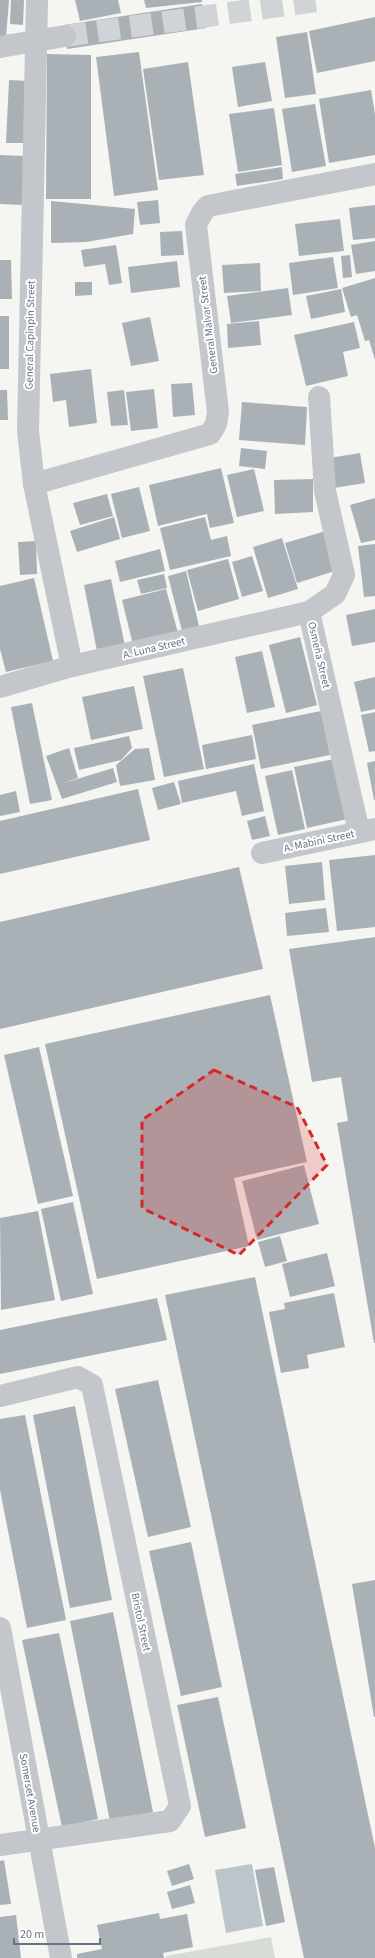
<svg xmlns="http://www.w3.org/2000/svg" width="375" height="1958" viewBox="0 0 375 1958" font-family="'Source Sans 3',sans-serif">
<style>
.green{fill:#d6dcd3}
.water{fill:#bbc5ca}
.building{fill:#aab1b6}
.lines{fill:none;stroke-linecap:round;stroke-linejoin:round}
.minor-tunnel{stroke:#d1d4d6;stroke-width:22;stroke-dasharray:22 11;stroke-linecap:butt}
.minor{stroke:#c3c6ca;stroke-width:22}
.marked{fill:#d62828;fill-opacity:0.2;stroke:#d62828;stroke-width:3;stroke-dasharray:8 5;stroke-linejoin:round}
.labels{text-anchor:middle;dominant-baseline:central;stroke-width:4;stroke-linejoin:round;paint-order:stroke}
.street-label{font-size:11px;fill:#657382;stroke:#fff}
</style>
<rect width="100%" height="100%" fill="#f5f5f2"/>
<polygon class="green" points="271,1937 275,1958 166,1958 166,1956"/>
<polygon class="water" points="252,1864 263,1926 226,1933 215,1870"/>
<g class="building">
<polygon points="0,0 9,0 6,38 0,37"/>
<polygon points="11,0 24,0 23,25 10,24"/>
<polygon points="75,0 118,0 121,13 80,21"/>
<polygon points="144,0 202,0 202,2 146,8"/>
<polygon points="202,4 206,28 67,49 64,25"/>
<polygon points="375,17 375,61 317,73 309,31"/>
<polygon points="307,32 316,94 285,98 276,37"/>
<polygon points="139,52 158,190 114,196 96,57"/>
<polygon points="47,54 91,55 91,199 46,199"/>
<polygon points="188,62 204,175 159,180 143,69"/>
<polygon points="265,62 272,101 238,107 232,67"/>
<polygon points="9,80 29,81 26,143 6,143"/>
<polygon points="371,90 375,114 375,155 329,163 319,99"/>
<polygon points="315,104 326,166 292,172 282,109"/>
<polygon points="274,108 282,165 238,172 229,114"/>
<polygon points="0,155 24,156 23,205 0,204"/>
<polygon points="282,167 283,179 237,186 235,174"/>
<polygon points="158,200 160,223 140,225 137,202"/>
<polygon points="51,201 135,209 133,234 86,242 51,243"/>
<polygon points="375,205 375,238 353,240 349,208"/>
<polygon points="340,219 344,251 299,256 295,224"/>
<polygon points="182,231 184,255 161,256 160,232"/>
<polygon points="375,241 375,271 356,274 351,245"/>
<polygon points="116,245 122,283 109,285 105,264 84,267 81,250"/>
<polygon points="350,255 352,277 343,278 341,256"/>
<polygon points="333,257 338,288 293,295 289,263"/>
<polygon points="0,260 11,260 12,299 0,299"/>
<polygon points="177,261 180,287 131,293 128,267"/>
<polygon points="260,263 261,291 224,293 222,265"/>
<polygon points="375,278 375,360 369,340 365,341 357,315 351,317 342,288"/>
<polygon points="75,282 92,282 92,295 75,296"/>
<polygon points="288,288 292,315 231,323 227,296"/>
<polygon points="341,289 345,312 311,319 306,296"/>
<rect x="0" y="316" width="9" height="53"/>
<polygon points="150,317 159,361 131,366 122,323"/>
<polygon points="259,321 261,345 228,348 227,324"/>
<polygon points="354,322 360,348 343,352 348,376 306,386 294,335"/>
<polygon points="91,369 97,423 69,427 66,400 53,402 50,374"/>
<polygon points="192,383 195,415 173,417 171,384"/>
<polygon points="154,389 158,428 131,431 126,392"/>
<polygon points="0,390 7,390 8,420 0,420"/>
<polygon points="124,390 128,425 111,426 107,392"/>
<polygon points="242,402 307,407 305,445 239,440"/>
<polygon points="241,448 267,451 265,469 239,466"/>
<polygon points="360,453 365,483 334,488 329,458"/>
<polygon points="221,468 234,523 210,528 207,514 158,526 149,485"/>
<polygon points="254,469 264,511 237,517 227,475"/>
<polygon points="313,479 313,512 275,514 274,480"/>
<polygon points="139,487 150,531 122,538 111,494"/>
<polygon points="107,494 113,516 80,525 73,503"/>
<polygon points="375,498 375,540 361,543 350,505"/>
<polygon points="114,517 120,539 77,552 70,531"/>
<polygon points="205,517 211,540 227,536 231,556 170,570 160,528"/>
<polygon points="326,531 338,570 297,583 285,543"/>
<polygon points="282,538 298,589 268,598 253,547"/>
<polygon points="36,541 37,574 20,575 18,542"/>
<polygon points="375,544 375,596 364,597 358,546"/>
<polygon points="160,549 165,571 120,582 115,561"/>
<polygon points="252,556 263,591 242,597 232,562"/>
<polygon points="228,559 239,599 198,611 187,570"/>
<polygon points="186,571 199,626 182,631 168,576"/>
<polygon points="164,574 167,588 141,594 137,580"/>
<polygon points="34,578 53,661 6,672 0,649 0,586"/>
<polygon points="111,579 125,646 97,651 84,585"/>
<polygon points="166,589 178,633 133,645 122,600"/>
<polygon points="375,609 375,642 352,646 346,615"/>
<polygon points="300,637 317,705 286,713 269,645"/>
<polygon points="262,651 275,707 247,713 235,657"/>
<polygon points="183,668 204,769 164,777 143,676"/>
<polygon points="375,677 375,709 361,712 354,682"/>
<polygon points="134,686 143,729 91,740 82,697"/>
<polygon points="32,703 52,800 30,804 11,707"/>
<polygon points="321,711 330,755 261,769 252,725"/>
<polygon points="375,712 375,751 369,752 361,715"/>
<polygon points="252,735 256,759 206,769 202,745"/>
<polygon points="129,736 132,748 121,760 79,770 74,748"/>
<polygon points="69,748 78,778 61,784 113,768 117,782 62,799 46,756"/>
<polygon points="149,748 155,780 120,786 116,765 135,749"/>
<polygon points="339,758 352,818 307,828 294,767"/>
<polygon points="375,761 375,800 374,800 367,763"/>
<polygon points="254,764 264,811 242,816 236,791 182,803 178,781"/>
<polygon points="292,770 305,829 278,835 265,776"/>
<polygon points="174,782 181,804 158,810 152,788"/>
<polygon points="138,789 150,840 0,874 0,821"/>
<polygon points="16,791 20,812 0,816 0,795"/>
<polygon points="265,816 270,836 252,840 247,821"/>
<polygon points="375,855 375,927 337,931 329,860"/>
<polygon points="322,862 325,900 289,904 285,866"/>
<polygon points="239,867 263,969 0,1029 0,922"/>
<polygon points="326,908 329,932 287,936 285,913"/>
<polygon points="375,937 375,1343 374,1343 337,1123 348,1121 341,1077 312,1082 289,949"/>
<polygon points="270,995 307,1162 234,1178 249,1246 97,1279 45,1044"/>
<polygon points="39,1047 73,1196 38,1204 4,1055"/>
<polygon points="304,1165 319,1224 257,1240 242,1181"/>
<polygon points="73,1202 93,1294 61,1301 41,1209"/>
<polygon points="38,1211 55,1300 1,1310 0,1218"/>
<polygon points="280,1236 287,1261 265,1267 258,1242"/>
<polygon points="327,1253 335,1286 290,1297 282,1264"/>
<polygon points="255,1277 375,1848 375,1958 304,1958 165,1295"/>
<polygon points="334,1293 345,1347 307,1355 309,1368 281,1373 269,1312 285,1309 284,1303"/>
<polygon points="157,1298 167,1340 0,1374 0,1330"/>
<polygon points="158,1380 191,1527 148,1537 115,1389"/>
<polygon points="75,1406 112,1600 70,1608 33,1415"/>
<polygon points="25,1415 66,1620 27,1628 0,1490 0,1419"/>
<polygon points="191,1542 222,1687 181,1696 149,1551"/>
<polygon points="375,1580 375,1717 374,1717 352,1584"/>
<polygon points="113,1612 153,1812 110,1821 70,1621"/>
<polygon points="59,1633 98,1819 62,1827 22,1640"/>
<polygon points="218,1697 246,1828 205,1837 177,1705"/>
<polygon points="4,1860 11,1904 0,1905 0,1861"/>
<polygon points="189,1864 194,1879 172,1886 167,1871"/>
<polygon points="274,1867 285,1922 266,1926 255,1870"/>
<polygon points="190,1885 195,1903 172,1909 167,1892"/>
<polygon points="159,1913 160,1919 187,1914 193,1947 163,1953 164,1958 77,1958 77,1954 102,1949 97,1925"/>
<polygon points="16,1915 21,1958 0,1958 0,1917"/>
</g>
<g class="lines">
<polyline class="minor-tunnel" points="65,36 323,0"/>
<g class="minor">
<polyline points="37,0 28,431 34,484 72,666"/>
<polyline points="0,47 65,36"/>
<polyline points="34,484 210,434 216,424 218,412 196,225 202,213 208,206 375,174"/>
<polyline points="309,612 359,832"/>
<polyline points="0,687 72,666 309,612 335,594 344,575 325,491 319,397"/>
<polyline points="262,853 375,829"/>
<polyline points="0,1396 78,1377 92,1385 180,1806 170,1821 0,1845"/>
<polyline points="0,1628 61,1958"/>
</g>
</g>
<path class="marked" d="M214 1070 297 1107 327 1165 239 1255 142 1208V1120Z"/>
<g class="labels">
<g class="street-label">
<text transform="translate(208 325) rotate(-97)">General Malvar Street</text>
<text transform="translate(30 335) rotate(-89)">General Capinpin Street</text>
<text transform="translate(154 648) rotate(-13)">A. Luna Street</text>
<text transform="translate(319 655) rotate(77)">Osmeña Street</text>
<text transform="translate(319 841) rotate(-12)">A. Mabini Street</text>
<text transform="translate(141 1622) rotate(78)">Bristol Street</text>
<text transform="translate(30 1793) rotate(80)">Somerset Avenue</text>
</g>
</g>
<path d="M14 1938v6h86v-6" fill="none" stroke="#657382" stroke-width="2"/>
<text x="20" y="1938" font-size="12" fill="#657382" stroke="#ffffff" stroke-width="3" paint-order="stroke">20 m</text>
</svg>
